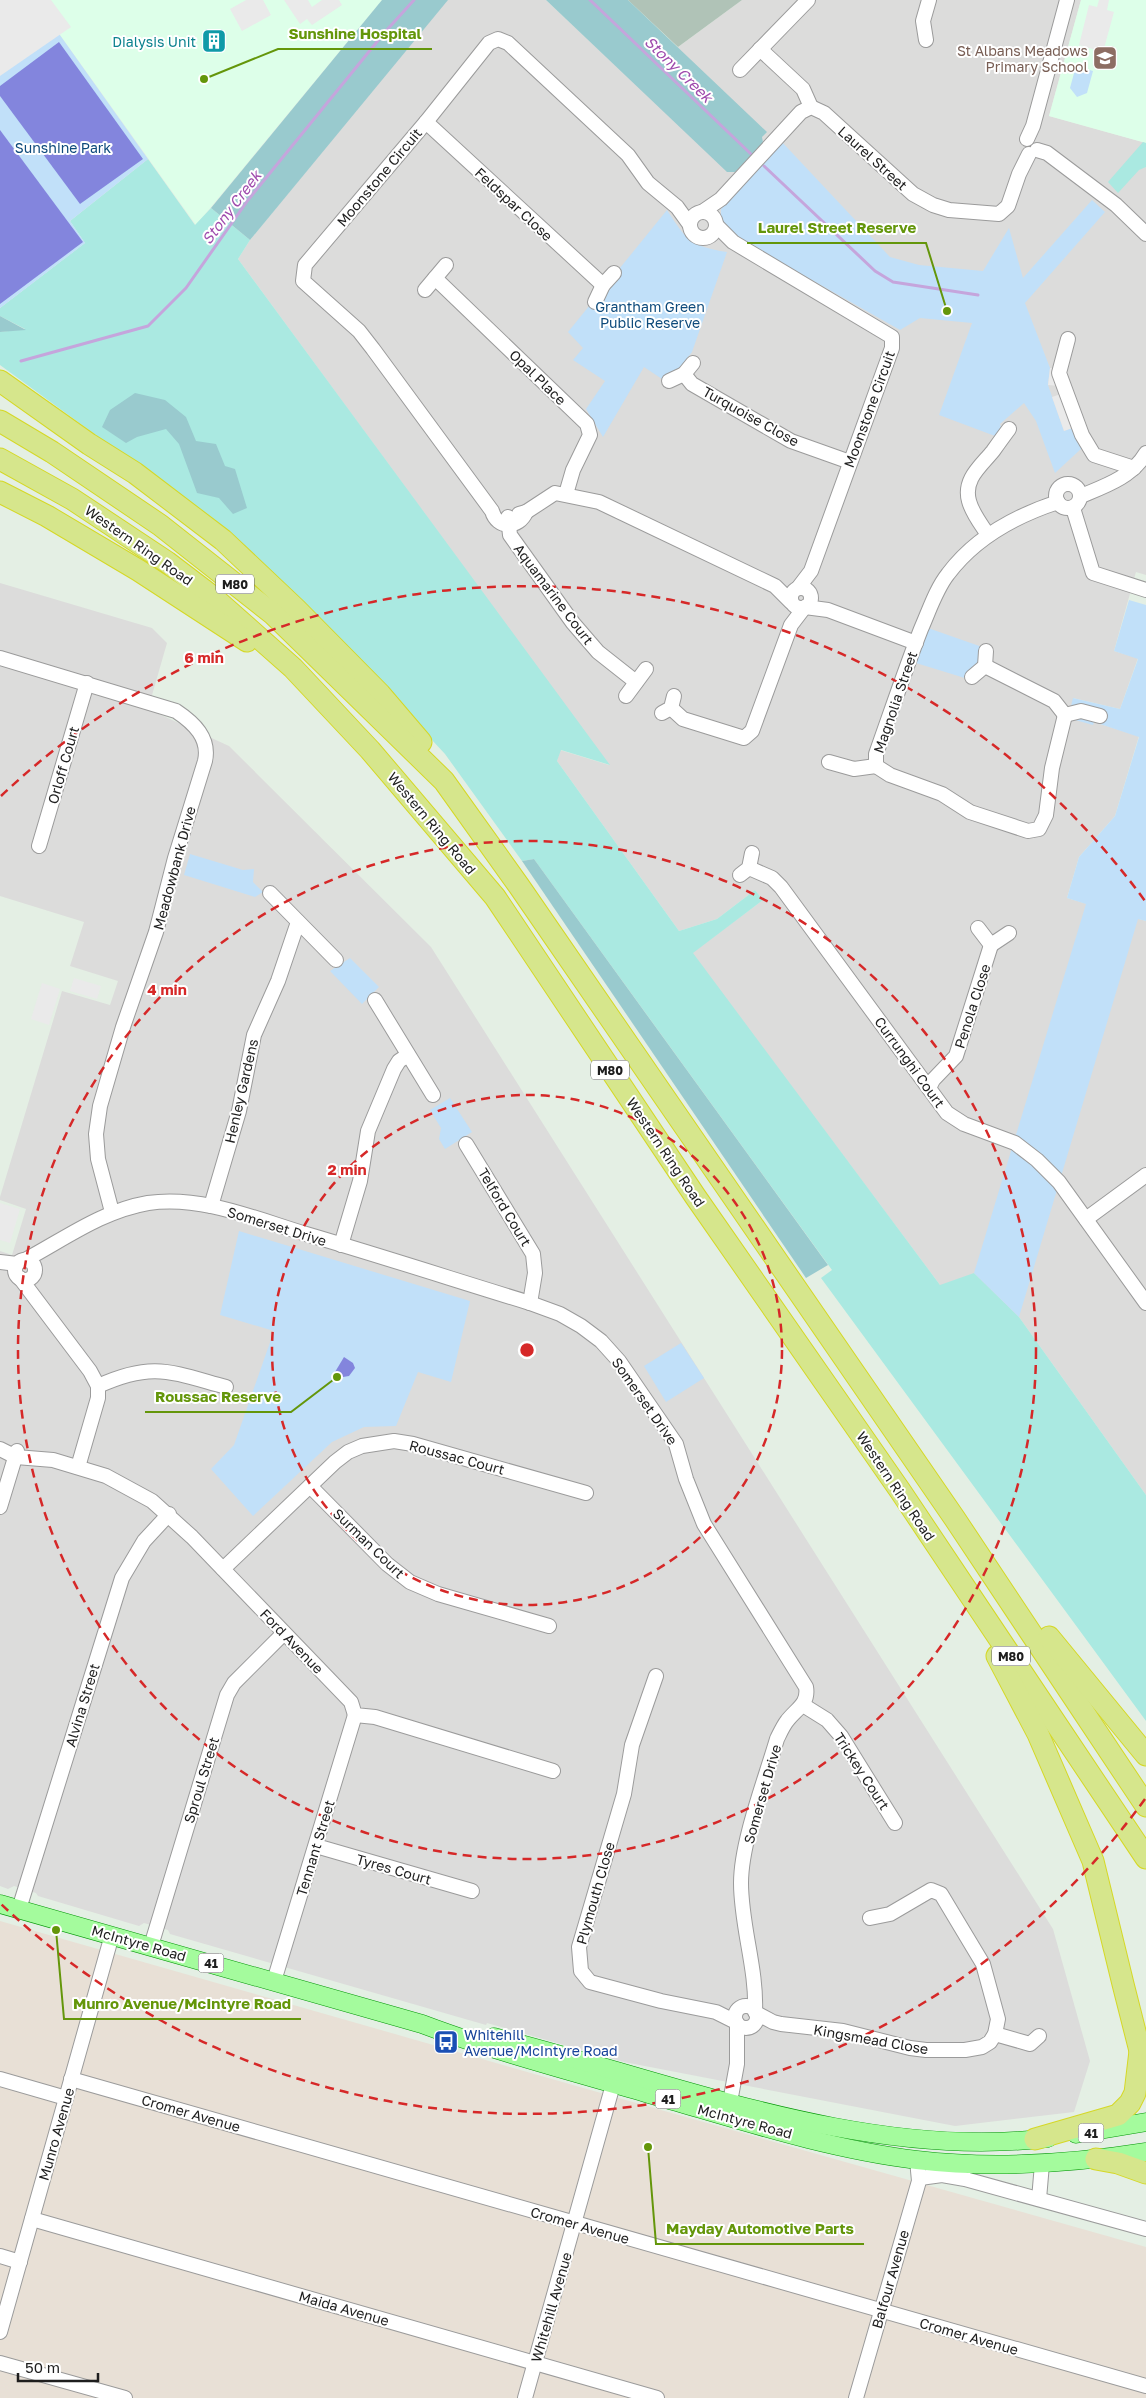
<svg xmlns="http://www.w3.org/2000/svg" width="1146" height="2398" viewBox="0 0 1146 2398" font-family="'Golos Text',sans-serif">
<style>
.residential{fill:#dcdcdb}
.industrial{fill:#e8e0d6}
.education{fill:#ddffe9}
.construction{fill:#b0c3b7}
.grass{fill:#aae9e1}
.forest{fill:#99cace}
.park{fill:#c1e0f9}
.pitch{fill:#8385dd}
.parking{fill:#eaeaea}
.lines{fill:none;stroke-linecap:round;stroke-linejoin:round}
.stream{stroke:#c5a5dc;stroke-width:3}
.minor-casing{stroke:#9b9b9b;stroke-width:16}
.major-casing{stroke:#029606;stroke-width:19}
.highway-casing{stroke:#d5d826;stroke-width:23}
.minor{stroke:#fff;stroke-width:14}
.major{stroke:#a4fb9d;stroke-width:18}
.highway{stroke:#d6e68c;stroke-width:21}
.ring{fill:none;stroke:#d62828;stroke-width:2.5;stroke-dasharray:9 6}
.labels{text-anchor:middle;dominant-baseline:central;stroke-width:4;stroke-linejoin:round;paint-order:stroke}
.shield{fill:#fff;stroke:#626262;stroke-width:1}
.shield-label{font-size:12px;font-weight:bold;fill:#1e1e1e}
.culture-label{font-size:14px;fill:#0d838f;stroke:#fff;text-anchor:end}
.education-label{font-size:14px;fill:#785e54;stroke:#fff;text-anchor:end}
.park-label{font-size:14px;fill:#0d4a7b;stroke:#fff}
.street-label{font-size:14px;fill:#1e1e1e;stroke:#fff}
.transit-label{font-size:14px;fill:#164399;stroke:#fff;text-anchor:start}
.water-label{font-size:15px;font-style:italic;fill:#9f4bad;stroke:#fff}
.centre{fill:#d62828;stroke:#fff;stroke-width:2.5}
.ring-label{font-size:15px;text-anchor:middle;font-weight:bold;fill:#d62828;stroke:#fff;stroke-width:4;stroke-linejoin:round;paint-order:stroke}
.leader{fill:none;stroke:#64960a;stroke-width:2}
.callout-dot{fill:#64960a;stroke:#fff;stroke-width:2}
.callout-label{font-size:15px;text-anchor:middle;font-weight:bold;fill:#64960a;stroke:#fff;stroke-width:4;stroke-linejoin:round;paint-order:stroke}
</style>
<rect width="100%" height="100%" fill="#e4efe4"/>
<g class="residential">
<polygon points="446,0 546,0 632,81 742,0 1081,0 1049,116 1146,143 1146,575 1136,572 1114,651 1138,658 1120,709 1073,698 1093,724 1094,722 1139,736 1115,816 1079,857 1067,898 1146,921 1146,1495 1019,1317 940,1285 692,953 763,900 755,890 717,919 679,931 557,761 560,750 609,765 238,259 250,240"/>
<polygon points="0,583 152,628 167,643 148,709 229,746 431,947 1053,1929 1090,2061 1074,2112 955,2126 624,2062 487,2023 486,2025 170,1934 168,1930 144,1923 139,1926 38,1896 36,1893 14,1886 8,1889 0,1886 0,1251 12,1255 26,1209 0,1200 0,1197 62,991 110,1005 118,981 70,966 84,922 0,896"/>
</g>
<polygon class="industrial" points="0,1921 622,2099 1146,2247 1146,2398 0,2398"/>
<g class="education">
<polygon points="35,0 382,0 196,225"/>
<polygon points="1081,0 1146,0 1146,143 1049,116"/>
</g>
<polygon class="construction" points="628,0 742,0 678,47"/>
<g class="grass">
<polygon points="1143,142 1146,143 1146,167 1139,170 1118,193 1108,182"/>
<polygon points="148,159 195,225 211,208 250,240 238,259 610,765 561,750 557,761 679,931 717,919 755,890 763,900 693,953 940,1285 974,1273 1019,1317 1146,1495 1146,1721 821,1278 832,1270 534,859 522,861 445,754 306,605 134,463 0,365 0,332 25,329 0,316 0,308 85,243 70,221"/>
</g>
<g class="forest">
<polygon points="382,0 448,0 250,240 211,208"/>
<polygon points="546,0 628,0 767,132 762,137 763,143 735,172 727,172"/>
<polygon points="0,316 26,330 0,332"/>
<polygon points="135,393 165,400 186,417 196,441 216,444 225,466 235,469 247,508 233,514 219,498 197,493 179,444 166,429 137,437 126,443 102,427 110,410"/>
<polygon points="534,859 828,1265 806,1278 522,861"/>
</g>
<g class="park">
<polygon points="0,0 35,0 148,159 70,221 85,243 0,308"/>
<polygon points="1076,66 1093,71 1087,93 1077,97 1070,88"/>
<polygon points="781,141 890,257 919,265 983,271 1009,228 1023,278 1092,200 1105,212 1025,303 1050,368 1048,385 1064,431 1074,427 1082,448 1055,473 1036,421 1024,403 1000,424 1001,427 995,436 939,415 972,323 920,318 900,330 729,233 721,222 721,209"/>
<path d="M667 210C687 241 690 246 727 252L692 352 668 383 644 367 603 437 586 409 605 381 573 360 583 348 568 332Z"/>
<polygon points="1129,600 1146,605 1146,921 1138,919 1019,1317 974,1273 1086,904 1067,898 1079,857 1115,816 1139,737 1094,722 1093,725 1068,718 1073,698 1120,709 1138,659 1114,651"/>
<polygon points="928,628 985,648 968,679 916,663"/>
<polygon points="190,854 243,870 254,869 253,882 263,892 255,897 184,875"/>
<polygon points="350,958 379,987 362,1004 330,971"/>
<polygon points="450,1098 472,1132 445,1149 439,1139 441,1128 430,1110"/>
<polygon points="239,1231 470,1301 451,1382 418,1372 396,1426 364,1427 332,1442 253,1516 211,1469 234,1445 274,1331 220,1315"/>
<polygon points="681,1343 704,1378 666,1402 644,1366"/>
</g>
<g class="pitch">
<polygon points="59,42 143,159 80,204 0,96 0,86"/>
<polygon points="0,130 83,242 0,304"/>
<polygon points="344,1357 353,1363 355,1368 349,1376 343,1377 335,1372"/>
</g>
<g class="parking">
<polygon points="0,0 51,0 71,27 0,76"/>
<polygon points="246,0 263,0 271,15 242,31 230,9"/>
<polygon points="284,0 308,0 312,7 322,0 339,0 342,5 312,25 307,19 300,24"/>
<polygon points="1099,0 1109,0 1107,10 1114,12 1103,52 1079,45 1089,5 1097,7"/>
<polygon points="1050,368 1068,370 1066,384 1081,425 1064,431 1052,397 1061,394 1059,386 1048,385"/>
<polygon points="74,978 101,986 97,999 70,991"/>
<polygon points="42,983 60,989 49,1025 31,1019"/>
<polygon points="0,1203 20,1209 10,1243 0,1240"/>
</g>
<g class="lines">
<g class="stream">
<polyline points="590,0 752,155"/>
<polyline points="764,166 875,271 893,282 978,295"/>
<polyline points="21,361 148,326 186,288 248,200 385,32 414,0"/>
</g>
<defs>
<g id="minor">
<polyline points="926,40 923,21 929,0"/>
<polyline points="760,49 803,89 811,107"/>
<polyline points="740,70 808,0"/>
<polyline points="426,122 603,285"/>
<polyline points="1027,139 1033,126 1067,0"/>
<polyline points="1037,150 1047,153 1116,205 1146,234"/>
<polyline points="702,212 721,199 801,112 811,107 824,113 913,194 933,205 949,210 999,214 1008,206 1019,174 1029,154"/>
<circle cx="703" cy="225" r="13"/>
<polyline points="716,225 733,242 892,337 892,348 811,571 798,588"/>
<polyline points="435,278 587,424 590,435 573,470 566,494"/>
<polyline points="425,290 446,265"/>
<polyline points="595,302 603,285 614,273"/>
<polyline points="1068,339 1059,373 1082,435 1094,455 1134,468"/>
<polyline points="684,374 692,384 791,441 850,462"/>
<polyline points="669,381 684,374 693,363"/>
<circle cx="1068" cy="496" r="12"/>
<path d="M1081 496C1105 486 1132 477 1146 453"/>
<path d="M1058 502C1015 516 975 538 948 574 936 589 929 611 921 629 905 670 891 712 876 754V766L890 775 942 794 970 812 1028 831 1039 829 1046 815 1052 768 1065 715"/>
<polyline points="1073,508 1093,573 1146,590"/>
<path d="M526 512C519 529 497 529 492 511L373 349 359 331 303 281 305 265 426 122 489 43 498 39 508 43 628 155 648 183 677 207 690 225"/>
<polyline points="519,514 526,512 555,493 599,502 775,586 791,602"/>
<polyline points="508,517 510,535 573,623 598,652 636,682"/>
<path d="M988 535C981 524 972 513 969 501 963 479 981 466 993 451 998 444 1003 437 1009 429"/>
<circle cx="801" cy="598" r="10"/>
<polyline points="805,607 828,610 916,643"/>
<path d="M0 658 176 711C194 723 210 738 205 761L175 858 156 932 123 1027 100 1106 96 1134 98 1159 112 1212"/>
<polyline points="985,666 1054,701 1065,715"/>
<polyline points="972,677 985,666 986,651"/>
<polyline points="626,696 646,669"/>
<polyline points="671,708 683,719 744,738 752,731 791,625 804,608"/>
<polyline points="662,713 671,708 674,696"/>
<polyline points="1065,715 1081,711 1100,716"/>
<polyline points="829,762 854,769 876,766"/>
<polyline points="39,846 87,683"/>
<polyline points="749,868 772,878 781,887 947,1113 964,1124 1015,1143 1037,1160 1059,1182 1146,1303"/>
<polyline points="740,875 749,868 752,853"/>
<polyline points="270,893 336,960"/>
<polyline points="978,928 991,945 1009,933"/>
<polyline points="375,1000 433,1095"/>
<polyline points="929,1088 933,1080 956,1056 991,945"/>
<polyline points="466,1144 533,1254 535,1273 530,1303"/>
<polyline points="211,1206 239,1111 254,1035 278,981 298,922"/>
<polyline points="1086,1219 1146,1175"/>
<polyline points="341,1245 360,1181 368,1131 394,1069 399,1061 408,1055"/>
<path d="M25 1260C66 1238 102 1211 148 1203 201 1195 256 1219 306 1234 381 1256 455 1280 530 1303L560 1314 581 1326 601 1341 619 1361 676 1444 686 1479 704 1524 806 1687C809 1704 796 1709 787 1721 783 1726 780 1733 777 1739 765 1780 741 1842 741 1883 741 1926 757 1969 755 2012"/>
<circle cx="25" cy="1270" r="10"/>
<polyline points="0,1262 17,1264"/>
<polyline points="20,1278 90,1371 98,1386 98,1398 78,1467"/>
<path d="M98 1386C153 1361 171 1372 226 1387"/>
<polyline points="0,1449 16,1457 53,1460 106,1476 152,1501 192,1537 351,1702 355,1715 375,1717 553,1771"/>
<polyline points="310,1486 387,1564 410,1582 438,1594 549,1626"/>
<polyline points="0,1507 17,1451"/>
<polyline points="223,1569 335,1462 348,1452 362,1446 394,1441 413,1444 586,1493"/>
<polyline points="656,1676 632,1745 624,1794 579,1947 581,1971 590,1982 661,2001 716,2012 736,2022"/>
<polyline points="803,1705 827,1720 841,1736 895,1823"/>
<polyline points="316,1846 472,1891"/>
<polyline points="19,1909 122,1578 144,1541 169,1514"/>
<polyline points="151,1946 227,1695 234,1683 284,1633"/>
<polyline points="274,1981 355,1715"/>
<circle cx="746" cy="2017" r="11"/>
<polyline points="756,2013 773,2022 781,2024 843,2031 910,2048 926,2050 965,2050 982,2047 990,2042 995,2034 998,2019 983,1964 941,1894 931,1890 890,1914 870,1918"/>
<polyline points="995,2034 1030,2044 1039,2036"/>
<polyline points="0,2079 66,2098"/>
<polyline points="71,2079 1146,2386"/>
<polyline points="728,2113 737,2064 737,2023"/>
<polyline points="920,2178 942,2175 965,2179 1146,2229"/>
<polyline points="1039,2199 1042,2164"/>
<polyline points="32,2219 657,2398"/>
<polyline points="0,2256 20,2262"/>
<polyline points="0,2332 112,1935"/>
<polyline points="0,2363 125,2398"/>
<polyline points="525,2398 616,2074"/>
<polyline points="856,2398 919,2181 917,2160"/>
</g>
<g id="major">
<path d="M0 1904 422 2024C496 2052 573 2072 649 2094 737 2119 826 2149 917 2160 993 2169 1070 2164 1146 2152"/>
<path d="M494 2037C670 2081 864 2161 1048 2138"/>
<polyline points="1076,2134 1146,2122"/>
</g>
<g id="highway">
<polyline points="0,381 89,444 135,473 223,540 296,609 380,694 421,742"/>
<polyline points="0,421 52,452 160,525 273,614 444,781 519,886 955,1519 1146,1806"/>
<polyline points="0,459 72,499 167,562 213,597 293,668 370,750 495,897 695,1196 901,1492 1146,1858"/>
<polyline points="0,492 47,516 138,570 247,641"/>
<polyline points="1049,1637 1146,1755"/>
<polyline points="997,1656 1038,1734 1093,1861 1123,1984 1140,2051 1146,2065"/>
<polyline points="1035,2139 1118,2115 1130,2103 1135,2093 1140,2051"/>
<polyline points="1096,2159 1118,2163 1146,2173"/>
</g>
</defs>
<use href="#minor" class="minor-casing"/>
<use href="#major" class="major-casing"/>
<use href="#highway" class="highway-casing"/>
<use href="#minor" class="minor"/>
<use href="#major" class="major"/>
<use href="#highway" class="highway"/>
</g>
<g class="ring">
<circle cx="527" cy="1350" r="255"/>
<circle cx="527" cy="1350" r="509"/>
<path d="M1145 1799A764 764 0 0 1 1 1904M1 796A764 764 0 0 1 1145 901"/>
</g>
<defs>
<symbol id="building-square" viewBox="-11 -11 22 22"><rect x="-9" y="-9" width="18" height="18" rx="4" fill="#0f9aa8" stroke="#fff"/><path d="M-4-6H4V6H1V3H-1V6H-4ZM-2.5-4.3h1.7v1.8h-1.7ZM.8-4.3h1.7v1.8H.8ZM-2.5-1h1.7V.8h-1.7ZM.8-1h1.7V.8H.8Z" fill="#fff"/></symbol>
<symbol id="school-square" viewBox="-11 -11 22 22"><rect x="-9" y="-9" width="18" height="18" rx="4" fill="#8d6e63" stroke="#fff"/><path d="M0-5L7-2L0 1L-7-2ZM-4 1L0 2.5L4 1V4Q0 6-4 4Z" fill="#fff"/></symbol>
<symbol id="bus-square" viewBox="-11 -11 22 22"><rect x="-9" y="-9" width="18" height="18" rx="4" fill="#1a4fb4" stroke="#fff"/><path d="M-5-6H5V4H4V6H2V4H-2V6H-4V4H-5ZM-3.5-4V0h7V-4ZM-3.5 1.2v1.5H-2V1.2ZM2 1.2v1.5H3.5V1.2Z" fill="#fff"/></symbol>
</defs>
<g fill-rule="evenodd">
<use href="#building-square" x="200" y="27" width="28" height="28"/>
<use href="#school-square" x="1091" y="44" width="28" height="28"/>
<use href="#bus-square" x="432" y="2028" width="28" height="28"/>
</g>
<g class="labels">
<g class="shield">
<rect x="216" y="574.5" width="38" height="19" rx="4"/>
<rect x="591" y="1060.5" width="38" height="19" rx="4"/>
<rect x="992" y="1646.5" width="38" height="19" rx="4"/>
<rect x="198.5" y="1953.5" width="25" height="19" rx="4"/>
<rect x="655.5" y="2089.5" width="25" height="19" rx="4"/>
<rect x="1078.5" y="2123.5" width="25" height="19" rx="4"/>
</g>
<g class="shield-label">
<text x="235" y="584">M80</text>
<text x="610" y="1070">M80</text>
<text x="1011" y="1656">M80</text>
<text x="211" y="1963">41</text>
<text x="668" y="2099">41</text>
<text x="1091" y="2133">41</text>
</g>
<g class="culture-label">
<text x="196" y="41">Dialysis Unit</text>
</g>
<g class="education-label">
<text x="1088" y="50">St Albans Meadows<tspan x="1088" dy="16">Primary School</tspan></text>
</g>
<g class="park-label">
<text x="63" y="147">Sunshine Park</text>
<text x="650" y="306">Grantham Green<tspan x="650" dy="16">Public Reserve</tspan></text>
</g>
<g class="street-label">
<text transform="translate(873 158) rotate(42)">Laurel Street</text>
<text transform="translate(379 177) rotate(-50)">Moonstone Circuit</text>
<text transform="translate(514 204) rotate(43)">Feldspar Close</text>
<text transform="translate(538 377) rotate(44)">Opal Place</text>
<text transform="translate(869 409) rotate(-70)">Moonstone Circuit</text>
<text transform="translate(751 416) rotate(29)">Turquoise Close</text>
<text transform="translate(139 545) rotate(35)">Western Ring Road</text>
<text transform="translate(554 594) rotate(53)">Aquamarine Court</text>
<text transform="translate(895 702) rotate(-71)">Magnolia Street</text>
<text transform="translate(63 765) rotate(-74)">Orloff Court</text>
<text transform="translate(432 823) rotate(50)">Western Ring Road</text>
<text transform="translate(174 868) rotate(-75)">Meadowbank Drive</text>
<text transform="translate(972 1006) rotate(-72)">Penola Close</text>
<text transform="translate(910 1062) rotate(54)">Currunghi Court</text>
<text transform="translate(241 1091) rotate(-77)">Henley Gardens</text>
<text transform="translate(666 1152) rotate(56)">Western Ring Road</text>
<text transform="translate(505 1207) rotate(59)">Telford Court</text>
<text transform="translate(277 1226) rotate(17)">Somerset Drive</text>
<text transform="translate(645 1401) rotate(55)">Somerset Drive</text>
<text transform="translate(457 1457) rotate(15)">Roussac Court</text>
<text transform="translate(896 1486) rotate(56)">Western Ring Road</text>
<text transform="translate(369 1543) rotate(44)">Surman Court</text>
<text transform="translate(292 1641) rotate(46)">Ford Avenue</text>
<text transform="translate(82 1705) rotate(-73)">Alvina Street</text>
<text transform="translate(862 1771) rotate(57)">Trickey Court</text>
<text transform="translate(201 1780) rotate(-73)">Sproul Street</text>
<text transform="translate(762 1794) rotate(-74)">Somerset Drive</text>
<text transform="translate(315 1848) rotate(-73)">Tennant Street</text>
<text transform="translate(394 1869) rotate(16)">Tyres Court</text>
<text transform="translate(595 1893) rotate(-74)">Plymouth Close</text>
<text transform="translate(139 1943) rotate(16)">McIntyre Road</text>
<text transform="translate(871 2039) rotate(10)">Kingsmead Close</text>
<text transform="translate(191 2113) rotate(16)">Cromer Avenue</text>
<text transform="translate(745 2121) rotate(15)">McIntyre Road</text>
<text transform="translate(56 2134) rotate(-74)">Munro Avenue</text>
<text transform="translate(580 2225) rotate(16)">Cromer Avenue</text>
<text transform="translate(890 2279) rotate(-74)">Balfour Avenue</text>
<text transform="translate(551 2307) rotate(-74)">Whitehill Avenue</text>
<text transform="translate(344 2308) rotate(16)">Maida Avenue</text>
<text transform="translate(969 2336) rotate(16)">Cromer Avenue</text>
</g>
<g class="transit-label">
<text x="464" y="2034">Whitehill<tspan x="464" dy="16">Avenue/McIntyre Road</tspan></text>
</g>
<g class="water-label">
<text transform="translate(679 69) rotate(44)">Stony Creek</text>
<text transform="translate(231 207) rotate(-53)">Stony Creek</text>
</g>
</g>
<circle cx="527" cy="1350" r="8" class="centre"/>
<g class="ring-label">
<text x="204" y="663">6 min</text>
<text x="167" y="995">4 min</text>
<text x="347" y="1175">2 min</text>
</g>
<path class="leader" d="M204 79L278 49H432M947 311L926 243H747M337 1377L291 1412H145M56 1930L64 2019H301M648 2147L656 2244H864"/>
<g class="callout-dot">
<circle cx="204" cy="79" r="5"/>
<circle cx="947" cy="311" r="5"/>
<circle cx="337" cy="1377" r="5"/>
<circle cx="56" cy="1930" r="5"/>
<circle cx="648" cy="2147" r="5"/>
</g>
<g class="callout-label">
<text x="355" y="39">Sunshine Hospital</text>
<text x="837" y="233">Laurel Street Reserve</text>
<text x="218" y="1402">Roussac Reserve</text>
<text x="182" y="2009">Munro Avenue/McIntyre Road</text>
<text x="760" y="2234">Mayday Automotive Parts</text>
</g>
<path d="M18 2373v8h80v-8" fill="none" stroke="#1e1e1e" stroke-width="2.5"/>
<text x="25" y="2373" font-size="15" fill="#1e1e1e" stroke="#ffffff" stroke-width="4" paint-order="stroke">50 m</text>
</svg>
